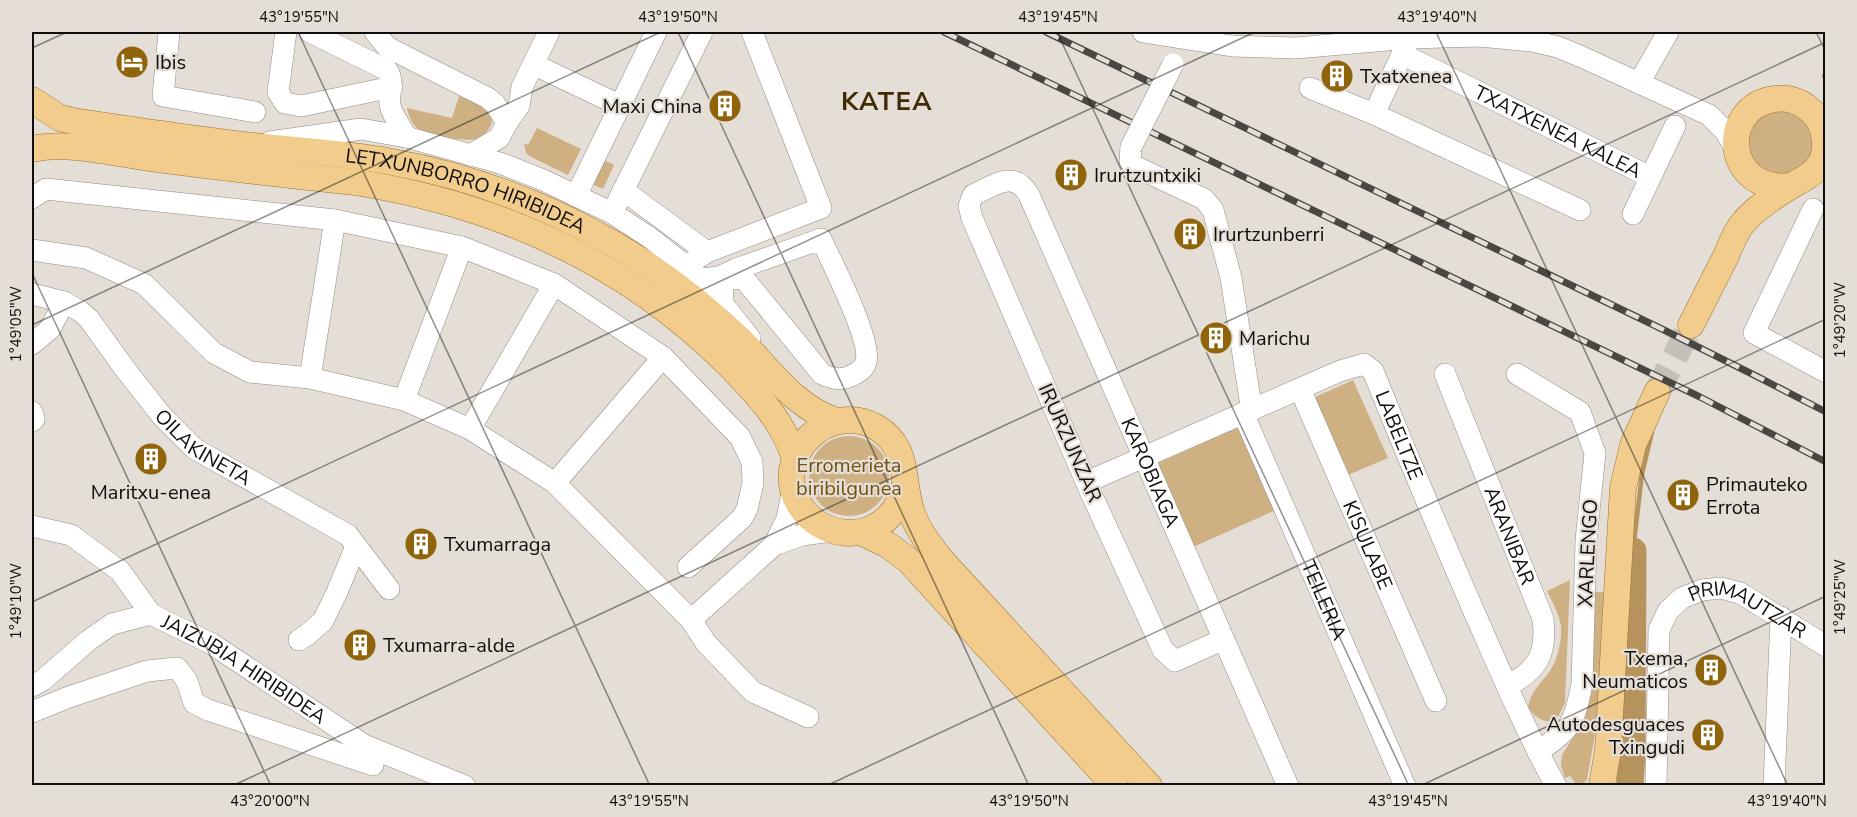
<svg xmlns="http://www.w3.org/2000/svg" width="1857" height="817" viewBox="0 0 1857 817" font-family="'Nunito Sans',sans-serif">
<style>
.green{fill:#ceb083}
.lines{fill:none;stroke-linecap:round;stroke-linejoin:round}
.stream{stroke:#b6935d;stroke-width:4.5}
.river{stroke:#b6935d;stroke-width:27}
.major-tunnel{stroke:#c4bfb9;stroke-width:26;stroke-dasharray:26 13;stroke-linecap:butt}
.minor-casing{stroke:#918c85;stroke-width:22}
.major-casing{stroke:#9c732e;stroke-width:27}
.minor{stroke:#fff;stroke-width:21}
.major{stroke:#f1cc8c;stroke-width:26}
.rail-casing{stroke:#4a4743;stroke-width:7}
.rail{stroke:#e4ded7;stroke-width:4.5;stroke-dasharray:14;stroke-linecap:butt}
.minor-bridge-casing{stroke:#918c85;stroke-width:22;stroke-linecap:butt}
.minor-bridge{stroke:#fff;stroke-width:21}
.ticks{fill:none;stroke:#100e0c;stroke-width:1.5;stroke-opacity:0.45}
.labels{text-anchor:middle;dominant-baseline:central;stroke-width:4.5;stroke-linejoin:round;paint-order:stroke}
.poi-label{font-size:20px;fill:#100e0c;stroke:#e4ded7;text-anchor:start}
.street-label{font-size:20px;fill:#100e0c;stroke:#e4ded7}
.park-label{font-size:20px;fill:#74500c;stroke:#e4ded7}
.district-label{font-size:26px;font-weight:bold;letter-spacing:1.5px;fill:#402b04;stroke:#e4ded7}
.neatline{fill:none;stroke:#100e0c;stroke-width:2}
.ticks-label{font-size:15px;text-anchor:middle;fill:#100e0c}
</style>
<rect width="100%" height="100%" fill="#e4ded7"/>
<g class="green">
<path d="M459 96C468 100 481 104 488 110 499 120 486 136 476 139 466 142 424 135 417 128 411 123 409 116 407 108L452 118Z"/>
<path d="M1769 109 1791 110 1809 124 1815 146 1806 166 1786 177 1755 167C1746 133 1739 133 1769 109Z"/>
<polygon points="537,128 581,149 568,175 531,157 526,153 524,143 528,145"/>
<polygon points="604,160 614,165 603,189 592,184"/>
<polygon points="1353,380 1388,458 1348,475 1313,398"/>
<polygon points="1239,427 1276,510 1193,547 1156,464"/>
<circle cx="849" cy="476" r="40"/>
<path d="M1570 580 1565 703 1559 715 1551 722C1539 720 1535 717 1528 707 1531 692 1538 686 1547 675 1557 663 1564 637 1560 621 1557 611 1552 601 1547 591Z"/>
<polygon points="1593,592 1604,592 1600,717 1596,717 1594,740 1587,780 1581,785 1576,784 1570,776 1565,778 1561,766 1562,755 1581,724"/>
</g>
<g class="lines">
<g class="stream">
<polyline points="1824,76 1826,74"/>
<polyline points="1633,551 1642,474 1652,432"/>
</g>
<polyline class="river" points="1630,786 1632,752 1633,551"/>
<polyline class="major-tunnel" points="1657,392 1691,325"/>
<defs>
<g id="minor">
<polyline points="169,32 163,96 255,112"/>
<polyline points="286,32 278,92 285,103 301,106 392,87"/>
<path d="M310 32 387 70C395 82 388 92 390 105 392 115 401 127 406 137"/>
<polyline points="375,32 387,47 488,98 495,104 507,123 499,138 470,155"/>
<polyline points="1143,32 1232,46 1296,48 1410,38 1479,36 1532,41 1558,47 1582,57 1709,115 1725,131 1737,151"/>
<path id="s1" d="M1402 54 1650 177"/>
<polyline points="533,64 621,106"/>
<polyline points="1639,83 1668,32"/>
<polyline points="1310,88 1374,114 1580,210"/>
<polyline points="1374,114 1408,42"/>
<polyline points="507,123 519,106 522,87 549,32"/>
<polyline points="270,142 361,129 406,137 500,163 543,180 612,213 649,237 686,266 711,289 750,338"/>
<polyline points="1131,147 1130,161 1134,166 1204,199 1213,210 1231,278 1250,399 1254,409"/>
<polyline points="623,190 707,252"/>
<polyline points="576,196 656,32"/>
<polyline points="32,198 46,189 335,220 462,247 554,284 663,357 740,437 752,462 753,483 747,509 742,518 688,567"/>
<polyline points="1813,209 1754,333 1826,372"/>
<polyline points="612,213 702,32"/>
<polyline points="1633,214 1675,126"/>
<polyline points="32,250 86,258 144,284 214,353 250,372 310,378 404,400 470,429 555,483 691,620 706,643 753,692 808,717"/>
<polyline points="686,266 707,252 821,208 752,32"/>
<path d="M701 279 719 277 736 269 821 239C832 263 872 340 866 362 864 369 859 372 853 375 842 381 833 379 822 374L746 281 741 278 728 279 723 286 722 302"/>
<path id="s2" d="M32 294 64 302 80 311 89 319 125 369 161 415 195 449 348 535 389 589"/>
<polyline points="32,344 50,329 64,302"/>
<path id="s3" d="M1445 374 1543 619C1547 654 1538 670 1507 686"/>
<path d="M1517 374 1580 412 1595 453 1586 540 1582 684C1574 725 1571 728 1538 752"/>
<polyline points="310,378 335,220"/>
<path id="s4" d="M1300 389 1436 701"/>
<polyline points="404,400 462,247"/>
<polyline points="32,412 34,419 32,421"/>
<path id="s5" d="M1243 413 1405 786"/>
<polyline points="470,429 554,284"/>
<path id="s6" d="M1087 482 1340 371 1364 364 1373 371C1405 450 1438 529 1472 607 1499 668 1524 728 1556 786"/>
<polyline points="555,483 663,357"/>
<polyline points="32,526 71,535 120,571 151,614"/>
<polyline points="774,545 787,519 793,488"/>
<polyline points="691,620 774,545 802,535 831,531"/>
<path id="s7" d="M1224 639 1175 661 1163 650 1090 491 972 218 969 206 973 195C995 185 1014 169 1029 195L1288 786"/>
<polyline points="299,640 307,635 323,621 337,592 356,546"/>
<path id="s8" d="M32 686 43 680 89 640 112 624 151 614 212 644 364 745 465 786"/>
<polyline points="32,712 69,697 147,671 177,668 187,681 194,703 208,710 373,765"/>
<path id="s9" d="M1656 786 1659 630 1668 611 1682 598 1702 590 1721 588 1740 593 1826 646"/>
<polyline points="1774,786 1781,617"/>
</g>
<g id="major">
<path id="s10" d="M32 100 60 118 73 121C133 130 193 139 253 146 299 151 346 153 392 162 469 176 544 204 612 243 657 269 700 302 738 338 769 368 794 408 837 421"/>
<path d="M32 149C70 141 111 153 150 158 218 167 286 175 355 182 499 205 627 262 731 367 758 395 783 421 795 459"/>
<path d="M1691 325C1703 302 1714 279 1726 256 1730 246 1734 236 1740 227 1751 211 1773 197 1789 187 1810 176 1827 168 1825 141 1824 128 1819 117 1809 109 1800 101 1787 97 1775 99 1718 106 1724 194 1791 186"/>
<path d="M905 484C903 493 900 501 895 509 871 544 820 539 799 504 771 456 828 400 876 427 912 448 900 484 913 516 920 534 932 548 943 562L1149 786"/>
<polyline points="861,532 888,545 908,560 1115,786"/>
<polyline points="1602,786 1608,750 1623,488 1633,445 1657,392"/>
</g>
</defs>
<use href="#minor" class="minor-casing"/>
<use href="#major" class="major-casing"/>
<use href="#minor" class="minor"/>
<use href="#major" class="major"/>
<defs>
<g id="rail">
<polyline points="944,32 1700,397 1826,462"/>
<polyline points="1046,32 1664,330 1758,377 1826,412"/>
</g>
</defs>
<use href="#rail" class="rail-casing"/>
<use href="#rail" class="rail"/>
<defs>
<polyline id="minor-bridge" points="1131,147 1173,64"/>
</defs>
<use href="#minor-bridge" class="minor-bridge-casing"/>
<use href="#minor-bridge" class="minor-bridge"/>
</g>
<path class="ticks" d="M298 32 650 786M678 32 1029 786M1057 32 1409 786M1436 32 1788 786M1816 32 1826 52M32 48 67 32M32 273 271 786M32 325 661 32M32 602 1255 32M232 786 1826 42M826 786 1826 319M1420 786 1826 596"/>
<defs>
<symbol id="hotel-disc" viewBox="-11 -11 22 22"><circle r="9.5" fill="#8f640b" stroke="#e4ded7"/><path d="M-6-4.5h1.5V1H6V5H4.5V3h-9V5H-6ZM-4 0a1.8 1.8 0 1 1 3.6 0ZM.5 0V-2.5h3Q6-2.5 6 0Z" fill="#fff"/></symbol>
<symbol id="building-disc" viewBox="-11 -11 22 22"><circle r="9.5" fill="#8f640b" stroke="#e4ded7"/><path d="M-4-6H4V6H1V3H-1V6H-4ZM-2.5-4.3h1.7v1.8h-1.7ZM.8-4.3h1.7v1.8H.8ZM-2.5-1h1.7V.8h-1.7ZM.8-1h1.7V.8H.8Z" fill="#fff"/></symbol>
</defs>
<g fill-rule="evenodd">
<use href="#hotel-disc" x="113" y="43" width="38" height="38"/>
<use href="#building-disc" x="1318" y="57" width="38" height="38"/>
<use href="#building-disc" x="706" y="87" width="38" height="38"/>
<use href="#building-disc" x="1052" y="156" width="38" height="38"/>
<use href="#building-disc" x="1171" y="215" width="38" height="38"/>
<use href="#building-disc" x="1197" y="319" width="38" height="38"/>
<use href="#building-disc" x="132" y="440" width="38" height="38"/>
<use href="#building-disc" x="1664" y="476" width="38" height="38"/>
<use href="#building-disc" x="402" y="525" width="38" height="38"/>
<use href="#building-disc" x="341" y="626" width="38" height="38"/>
<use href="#building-disc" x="1692" y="651" width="38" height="38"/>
<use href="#building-disc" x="1689" y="716" width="38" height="38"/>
</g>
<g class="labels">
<g class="poi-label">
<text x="155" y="62">Ibis</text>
<text x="1360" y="76">Txatxenea</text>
<text x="702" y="106" text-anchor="end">Maxi China</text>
<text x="1094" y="175">Irurtzuntxiki</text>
<text x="1213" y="234">Irurtzunberri</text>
<text x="1239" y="338">Marichu</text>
<text x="1706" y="484">Primauteko<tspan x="1706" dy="23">Errota</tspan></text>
<text x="151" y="492" text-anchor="middle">Maritxu-enea</text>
<text x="444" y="544">Txumarraga</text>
<text x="383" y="645">Txumarra-alde</text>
<text x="1688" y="658" text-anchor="end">Txema,<tspan x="1688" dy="23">Neumaticos</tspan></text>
<text x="1685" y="724" text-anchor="end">Autodesguaces<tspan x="1685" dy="23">Txingudi</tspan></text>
</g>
<g class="street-label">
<text stroke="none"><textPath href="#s1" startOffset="174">TXATXENEA KALEA</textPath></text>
<text stroke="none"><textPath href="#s10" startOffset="447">LETXUNBORRO HIRIBIDEA</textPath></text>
<text stroke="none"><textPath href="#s6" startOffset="382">LABELTZE</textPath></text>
<text transform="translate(1070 443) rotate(66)">IRURZUNZAR</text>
<text stroke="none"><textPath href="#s2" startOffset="237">OILAKINETA</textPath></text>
<text stroke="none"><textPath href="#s7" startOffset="934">KAROBIAGA</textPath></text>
<text stroke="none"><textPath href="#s3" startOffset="174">ARANIBAR</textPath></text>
<text stroke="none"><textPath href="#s4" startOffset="170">KISULABE</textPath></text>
<text transform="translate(1588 553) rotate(-87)">XARLENGO</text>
<text stroke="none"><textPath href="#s5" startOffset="204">TEILERIA</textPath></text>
<text stroke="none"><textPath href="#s9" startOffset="268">PRIMAUTZAR</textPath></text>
<text stroke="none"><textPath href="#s8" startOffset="250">JAIZUBIA HIRIBIDEA</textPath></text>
</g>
<g class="park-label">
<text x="849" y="465">Erromerieta<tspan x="849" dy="23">biribilgunea</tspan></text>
</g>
<g class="district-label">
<text x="887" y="101">KATEA</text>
</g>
</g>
<rect width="1857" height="817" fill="none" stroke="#e4ded7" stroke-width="66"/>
<rect x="33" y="33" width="1791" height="751" class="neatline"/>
<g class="ticks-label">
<text x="299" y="22">43°19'55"N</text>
<text x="678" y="22">43°19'50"N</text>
<text x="1058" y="22">43°19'45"N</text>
<text x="1437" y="22">43°19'40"N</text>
<text transform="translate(1840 320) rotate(-90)" y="5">1°49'20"W</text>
<text transform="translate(16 324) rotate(-90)" y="5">1°49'05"W</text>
<text transform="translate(1840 597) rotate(-90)" y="5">1°49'25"W</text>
<text transform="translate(16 601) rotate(-90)" y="5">1°49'10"W</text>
<text x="270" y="806">43°20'00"N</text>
<text x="649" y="806">43°19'55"N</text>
<text x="1029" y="806">43°19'50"N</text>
<text x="1408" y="806">43°19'45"N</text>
<text x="1787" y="806">43°19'40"N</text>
</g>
</svg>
